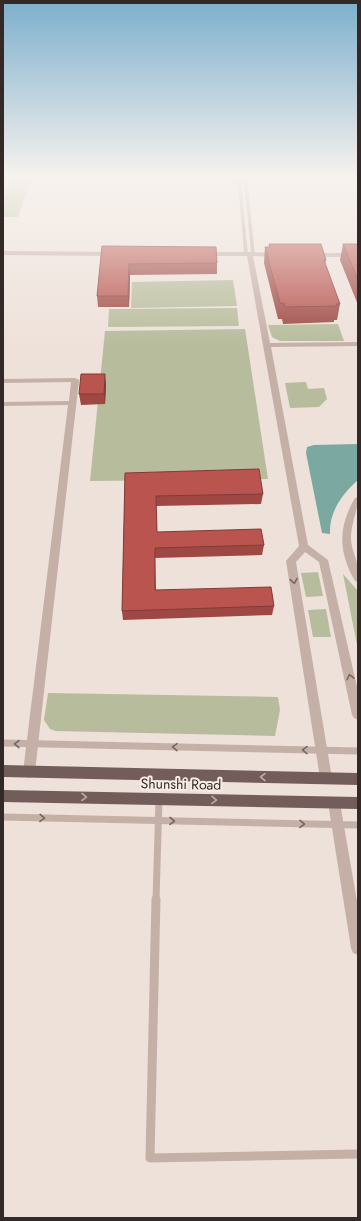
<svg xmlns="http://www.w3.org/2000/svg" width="361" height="1221" viewBox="0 0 361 1221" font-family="Jost,sans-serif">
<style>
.green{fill:#b7bc9c}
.water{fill:#7ca8a2}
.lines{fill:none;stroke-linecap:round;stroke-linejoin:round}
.lane-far2{stroke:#c5b0a8;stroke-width:3.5}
.lane-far1{stroke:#c5b0a8;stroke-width:7}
.lane{stroke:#c5b0a8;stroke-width:9}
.street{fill:#c5b0a8;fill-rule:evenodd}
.primary{fill:#735d5a;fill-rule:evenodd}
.wall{fill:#9f4843}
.shaded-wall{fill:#823b37}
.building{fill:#b9544e;stroke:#823b37}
.oneway{stroke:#756661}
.oneway2{stroke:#bcaca7}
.labels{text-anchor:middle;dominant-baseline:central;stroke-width:4;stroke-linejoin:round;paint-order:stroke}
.near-street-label{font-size:14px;fill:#332927;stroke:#f7ece6}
</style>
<rect width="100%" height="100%" fill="#eee1da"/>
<g class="green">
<polygon points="3,176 32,176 18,217 3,217"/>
<polygon points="233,280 237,306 131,308 132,282"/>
<polygon points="237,308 239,326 108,327 109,309"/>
<polygon points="338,324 344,341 280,341 272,337 268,325"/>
<polygon points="245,329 268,479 90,481 105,331"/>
<polygon points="306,382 308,389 324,388 327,399 319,407 290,408 285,383"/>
<polygon points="318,572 323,596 306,597 301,573"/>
<polygon points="343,574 358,591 358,650"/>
<polygon points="326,609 331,637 313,637 308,610"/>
<polygon points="48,693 278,697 280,710 275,736 55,731 50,729 44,720"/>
</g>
<path class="water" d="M358 444V480C342 494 329 512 330 534L322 533 306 453 307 447 314 445Z"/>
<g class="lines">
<g class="lane-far2">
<polyline points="239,176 246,254"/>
<polyline points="245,176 253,254"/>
</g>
<g class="lane-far1">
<polyline points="3,743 358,751"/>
<polyline points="3,817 358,825"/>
<polyline points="156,900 159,799"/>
</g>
<polyline class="lane" points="156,899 150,1158 358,1154"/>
<g class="street">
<polygon points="3,251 115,252 118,254 115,256 3,255"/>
<polygon points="250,252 277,253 280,255 277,257 253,256 270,343 358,342 358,346 271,347 308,545 328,560 358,691 358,720 354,718 352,715 319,562 305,552 296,562 332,778 330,782 326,784 322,782 320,778 286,561 299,546 247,256 203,256 200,254 203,252"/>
<polygon points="358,253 358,257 311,257 308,255 311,253"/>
<polygon points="75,378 79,380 35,772 33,776 29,778 25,776 23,772 68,405 3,406 3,402 69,401 71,382 3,383 3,379"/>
<path d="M358 497C358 511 351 523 351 538 351 549 357 558 358 569 358 573 358 577 358 582L355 581C338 551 338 527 355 498Z"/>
<polygon points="334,797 338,799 340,803 358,907 358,955 353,953 351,948 328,803 330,799"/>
</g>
<g class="primary">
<polygon points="3,765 358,773 358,785 3,777"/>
<polygon points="3,790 358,797 358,809 3,802"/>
</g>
</g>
<g class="wall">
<polygon points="269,244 326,260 325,264 340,304 337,320 334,320 334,322 283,324 282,319 278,319 264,263 265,247 269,247"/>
<polygon points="343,244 358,244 358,305 340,260"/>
<polygon points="102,246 217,263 217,274 130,275 129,307 98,307 97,296"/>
<polygon points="106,384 105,404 81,405 79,394"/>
<polygon points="125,473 263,494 261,504 156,506 157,532 264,545 262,555 155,558 156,590 274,606 272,615 123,620 122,611"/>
</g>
<g class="shaded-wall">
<polygon points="129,264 130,275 129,307 128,296"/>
<polygon points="105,374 106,384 105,404 104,394"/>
</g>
<g class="building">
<polygon points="269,244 321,244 326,260 324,260 340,304 336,304 337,306 285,307 284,303 280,303 265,247 270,247"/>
<polygon points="343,244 358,244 358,280"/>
<polygon points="102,246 216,247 217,263 129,264 128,296 97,296"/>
<polygon points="81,374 105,374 104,394 79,394"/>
<polygon points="259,469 263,494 156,496 157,532 261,529 264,545 155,548 155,590 271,587 274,606 122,611 125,473"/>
</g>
<defs><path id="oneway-chevron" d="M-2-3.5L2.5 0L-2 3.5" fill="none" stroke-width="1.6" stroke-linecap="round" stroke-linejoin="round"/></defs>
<g class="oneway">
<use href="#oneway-chevron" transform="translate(294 581) rotate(81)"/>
<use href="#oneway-chevron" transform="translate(350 677) rotate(-103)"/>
<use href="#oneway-chevron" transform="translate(17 744) rotate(-179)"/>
<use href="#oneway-chevron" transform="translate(175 747) rotate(-179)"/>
<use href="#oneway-chevron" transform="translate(305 750) rotate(-179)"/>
<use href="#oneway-chevron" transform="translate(42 818) rotate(1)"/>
<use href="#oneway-chevron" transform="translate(172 821) rotate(1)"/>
<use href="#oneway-chevron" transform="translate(302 824) rotate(1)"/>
</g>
<g class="oneway2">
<use href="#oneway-chevron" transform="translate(263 777) rotate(-179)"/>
<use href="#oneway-chevron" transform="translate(84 797) rotate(1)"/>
<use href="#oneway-chevron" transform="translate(214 800) rotate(1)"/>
</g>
<linearGradient id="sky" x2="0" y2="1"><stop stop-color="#7dafcc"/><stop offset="0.51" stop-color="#f7f2ee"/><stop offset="1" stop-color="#f7f2ee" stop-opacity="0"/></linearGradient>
<rect width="361" height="347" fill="url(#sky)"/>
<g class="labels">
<g class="near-street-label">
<text transform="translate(181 784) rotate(1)">Shunshi Road</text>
</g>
</g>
<rect width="361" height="1221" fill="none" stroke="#332927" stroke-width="8"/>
</svg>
